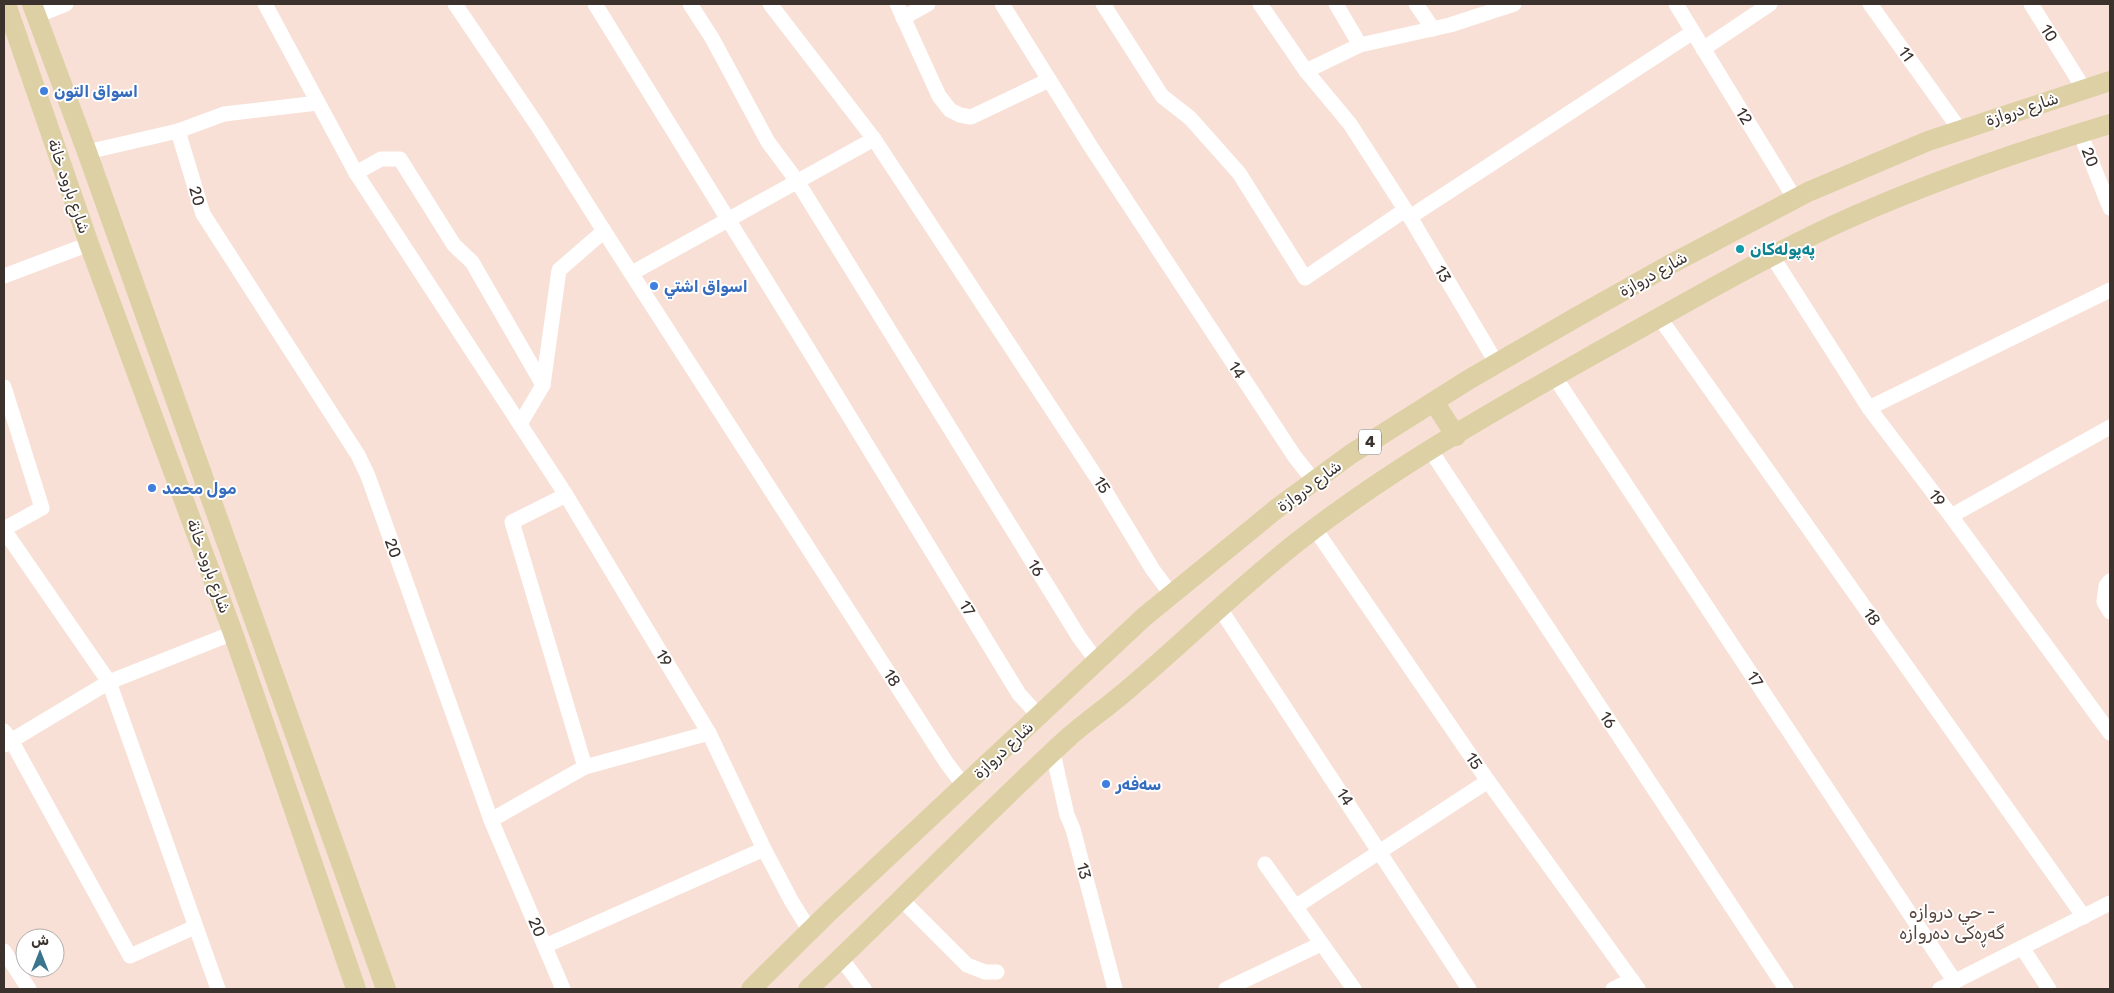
<svg xmlns="http://www.w3.org/2000/svg" width="2114" height="993" viewBox="0 0 2114 993" font-family="Rubik,'Noto Sans Arabic',sans-serif">
<style>
.lines{fill:none;stroke-linecap:round;stroke-linejoin:round}
.minor{stroke:#fff;stroke-width:15}
.major{stroke:#ddd0a5;stroke-width:20}
.shop-dot{fill:#3f7fe0;stroke:#fff;stroke-width:2}
.culture-dot{fill:#0f9aa8;stroke:#fff;stroke-width:2}
.labels{text-anchor:middle;dominant-baseline:central;stroke-width:4;stroke-linejoin:round;paint-order:stroke}
.shield{fill:#fff;stroke:#76706d;stroke-width:1}
.shield-label{font-size:15px;font-weight:bold;fill:#3b322e}
.street-label{font-size:16px;fill:#3b322e;stroke:#fff}
.shop-label{font-size:16px;font-weight:bold;fill:#366cbe;stroke:#fff;text-anchor:start}
.culture-label{font-size:16px;font-weight:bold;fill:#0d838f;stroke:#fff;text-anchor:start}
.neighbourhood-label{font-size:18px;fill:#58453d;stroke:#fff}
</style>
<rect width="100%" height="100%" fill="#f8e0d6"/>
<g class="lines">
<g class="minor">
<polyline points="265,4 356,173 566,495 709,733 764,849 792,902 810,931"/>
<polyline points="455,4 539,128 604,231 946,762 964,786"/>
<polyline points="595,4 810,352 1019,694 1039,716"/>
<polyline points="690,4 712,38 768,142 797,181 1079,637 1096,660"/>
<polyline points="770,4 874,139 1099,481 1153,570 1171,594"/>
<polyline points="897,4 939,96 950,110 960,115 971,117 1049,80"/>
<polyline points="1002,4 1091,147 1295,457 1314,481"/>
<polyline points="1103,4 1162,96 1190,118 1239,173 1305,278 1405,210"/>
<polyline points="1260,4 1306,71 1350,124 1410,217 1497,364"/>
<polyline points="1336,4 1360,45"/>
<polyline points="1416,4 1433,29"/>
<polyline points="1676,4 1795,199"/>
<polyline points="1870,4 1960,130"/>
<polyline points="2031,4 2084,89"/>
<polyline points="36,16 66,4"/>
<polyline points="903,18 928,4"/>
<polyline points="1703,49 1770,4"/>
<polyline points="1306,71 1360,45 1450,25 1514,4"/>
<polyline points="178,131 203,214 358,455 368,476 491,820 563,989"/>
<polyline points="2080,133 2110,208"/>
<polyline points="87,152 178,131 224,114 318,103"/>
<polyline points="356,173 381,159 400,159 454,245 472,262 543,385"/>
<polyline points="1410,217 1693,32"/>
<polyline points="1772,256 1869,408 1951,516 2110,733"/>
<polyline points="632,273 874,139"/>
<polyline points="4,276 89,244"/>
<polyline points="1659,317 2084,917"/>
<polyline points="1554,376 1955,982"/>
<polyline points="4,387 42,508 4,529"/>
<polyline points="1869,408 2110,290"/>
<polyline points="520,424 543,385 559,270 604,231"/>
<polyline points="1431,451 1786,989"/>
<polyline points="566,495 512,522 585,767"/>
<polyline points="1951,516 2110,427"/>
<polyline points="1315,529 1488,781 1638,989"/>
<polyline points="4,530 109,682 218,989"/>
<polyline points="2110,581 2106,586 2104,602 2110,612"/>
<polyline points="1219,607 1469,989"/>
<polyline points="4,731 11,740 130,956 195,927"/>
<polyline points="4,745 109,682 233,633"/>
<polyline points="1053,753 1067,815 1073,829 1115,989"/>
<polyline points="491,820 585,767 709,733"/>
<polyline points="1265,864 1354,989"/>
<polyline points="901,899 967,965 985,972 997,972"/>
<polyline points="1295,907 1488,781"/>
<polyline points="545,946 764,849"/>
<polyline points="2023,949 2049,989"/>
<polyline points="4,951 29,989"/>
<polyline points="841,958 864,989"/>
<polyline points="1226,989 1321,944"/>
<polyline points="1613,989 1632,980"/>
<polyline points="1940,989 2110,903"/>
</g>
<g class="major">
<polyline points="6,4 89,244 233,633 356,989"/>
<polyline points="32,4 87,152 386,989"/>
<polyline points="1434,402 1456,436"/>
<polyline points="751,989 829,912 1144,617 1280,506 1351,454 1468,380 1575,318 1671,264 1808,192 1928,141 2110,81"/>
<path d="M808 989C897 906 981 817 1071 735 1091 718 1113 703 1133 685 1189 637 1242 585 1301 539 1392 468 1495 410 1596 353 1675 309 1753 263 1834 225 1924 184 2016 152 2110 124"/>
</g>
</g>
<g class="shop-dot">
<circle cx="44" cy="91" r="5"/>
<circle cx="654" cy="286" r="5"/>
<circle cx="152" cy="488" r="5"/>
<circle cx="1106" cy="784" r="5"/>
</g>
<circle class="culture-dot" cx="1740" cy="249" r="5"/>
<g class="labels">
<rect class="shield" x="1359" y="429.5" width="22" height="25" rx="4"/>
<g class="shield-label">
<text x="1370" y="442">4</text>
</g>
<g class="street-label">
<text transform="translate(2049 33) rotate(58)">10</text>
<text transform="translate(1906 54) rotate(54)">11</text>
<text transform="translate(2022 109) rotate(-18)">شارع دروازة</text>
<text transform="translate(1744 116) rotate(59)">12</text>
<text transform="translate(2090 157) rotate(68)">20</text>
<text transform="translate(69 186) rotate(71)">شارع بارود خانة</text>
<text transform="translate(197 196) rotate(74)">20</text>
<text transform="translate(1443 274) rotate(60)">13</text>
<text transform="translate(1653 274) rotate(-29)">شارع دروازة</text>
<text transform="translate(1237 370) rotate(57)">14</text>
<text transform="translate(1102 485) rotate(58)">15</text>
<text transform="translate(1309 486) rotate(-36)">شارع دروازة</text>
<text transform="translate(1937 498) rotate(53)">19</text>
<text transform="translate(393 548) rotate(70)">20</text>
<text transform="translate(209 566) rotate(70)">شارع بارود خانة</text>
<text transform="translate(1036 568) rotate(58)">16</text>
<text transform="translate(967 608) rotate(59)">17</text>
<text transform="translate(1872 617) rotate(55)">18</text>
<text transform="translate(664 658) rotate(59)">19</text>
<text transform="translate(892 678) rotate(57)">18</text>
<text transform="translate(1755 679) rotate(57)">17</text>
<text transform="translate(1608 720) rotate(57)">16</text>
<text transform="translate(1003 750) rotate(-43)">شارع دروازة</text>
<text transform="translate(1474 761) rotate(56)">15</text>
<text transform="translate(1345 797) rotate(57)">14</text>
<text transform="translate(1084 871) rotate(75)">13</text>
<text transform="translate(537 927) rotate(67)">20</text>
</g>
<g class="shop-label">
<text x="54" y="91">اسواق التون</text>
<text x="664" y="286">اسواق اشتي</text>
<text x="162" y="488">مول محمد</text>
<text x="1116" y="784">سەفەر</text>
</g>
<g class="culture-label">
<text x="1750" y="249">پەپولەکان</text>
</g>
<g class="neighbourhood-label">
<text x="1952" y="912">حي دروازه -<tspan x="1952" dy="21">گەڕەکی دەروازە</tspan></text>
</g>
</g>
<rect width="2114" height="993" fill="none" stroke="#3b322e" stroke-width="10"/>
<g transform="translate(40 953)"><circle r="24" fill="#ffffff" stroke="#b1adab"/>
<path d="M0-4L9 19L0 12L-9 19Z" fill="#3a748d"/>
<text y="-8" font-size="14" font-weight="bold" text-anchor="middle" fill="#3b322e">ش</text>
</g>
</svg>
